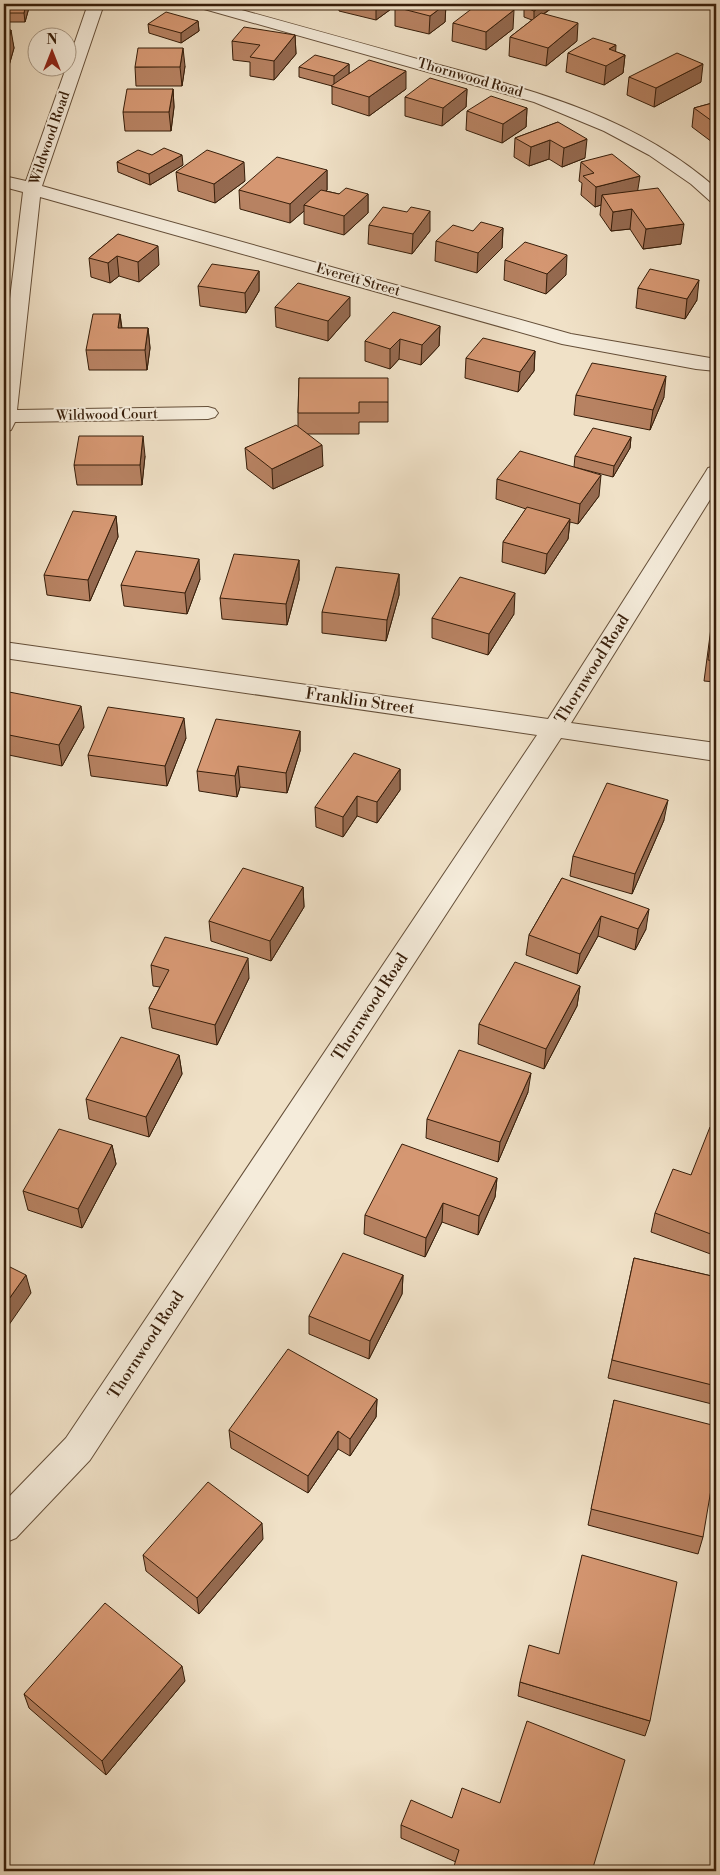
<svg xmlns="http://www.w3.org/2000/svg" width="720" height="1875" viewBox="0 0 720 1875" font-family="'Libre Bodoni',serif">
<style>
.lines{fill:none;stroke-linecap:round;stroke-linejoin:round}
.minor-casing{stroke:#654f39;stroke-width:2}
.minor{fill:#f5ecdb;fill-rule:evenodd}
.wall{fill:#b78262;stroke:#371e0a}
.shaded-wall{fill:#956a50;stroke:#371e0a}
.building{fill:#d59772;stroke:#371e0a}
.labels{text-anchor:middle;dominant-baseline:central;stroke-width:4;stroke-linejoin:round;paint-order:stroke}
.far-street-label{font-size:14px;fill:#371e0a;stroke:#f5ecdb}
.street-label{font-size:16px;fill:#371e0a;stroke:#f5ecdb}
</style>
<rect width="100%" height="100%" fill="#f0e1c7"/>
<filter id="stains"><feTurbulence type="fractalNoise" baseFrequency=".004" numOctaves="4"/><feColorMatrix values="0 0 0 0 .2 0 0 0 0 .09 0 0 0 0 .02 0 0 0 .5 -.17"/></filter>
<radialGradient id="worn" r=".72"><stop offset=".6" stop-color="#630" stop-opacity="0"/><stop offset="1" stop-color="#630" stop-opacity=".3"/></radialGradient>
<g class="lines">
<defs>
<g id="minor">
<polygon points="88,4 104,4 42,186 571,334 716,359 716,371 696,369 562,344 40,197 17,410 208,407 215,409 218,413 215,417 208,419 15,422 11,430 4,432 4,348 23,192 4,187 4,176 26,181 66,68 68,68 68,62"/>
<path d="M195 4H220C289 23 358 42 428 62 531 90 633 115 716 188V202L710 201 691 184 649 155 604 131 534 102 197 7Z"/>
<polygon points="716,466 716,490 571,723 716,743 716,761 561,738 90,1460 16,1538 4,1543 4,1502 66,1438 537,735 4,658 4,642 548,719 705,473 708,468"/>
</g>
</defs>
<use href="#minor" class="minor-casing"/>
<use href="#minor" class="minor"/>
</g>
<g class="wall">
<polygon points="4,4 30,4 25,22 8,22 14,48 8,69 4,69"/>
<polygon points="318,4 329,4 325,6"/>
<polygon points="339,4 398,4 376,20 339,11"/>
<polygon points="446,4 445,22 429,34 395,26 395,7"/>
<polygon points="530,4 552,4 552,8 544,14 577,41 546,66 509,56 510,37 532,20 524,17 524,7"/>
<polygon points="198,21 199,31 181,43 149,33 148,24"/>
<polygon points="453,23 513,29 486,50 452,41"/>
<polygon points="295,35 296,54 274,80 250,76 250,62 233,60 232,41"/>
<polygon points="616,52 625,55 623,73 604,85 566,72 568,53"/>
<polygon points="349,64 349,73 406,89 369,116 332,104 332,86 299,77 299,67"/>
<polygon points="185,66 182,86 136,86 135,67"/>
<polygon points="629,77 701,82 654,107 627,95"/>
<polygon points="173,89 174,107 171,131 125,131 123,112"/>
<polygon points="467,89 466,107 442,126 405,116 405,97"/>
<polygon points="716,102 716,145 692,127 694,108"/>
<polygon points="527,108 526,127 502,143 466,130 467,111"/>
<polygon points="558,122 585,158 562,167 549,159 529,166 514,157 515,138"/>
<polygon points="117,162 183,165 150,185 118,172"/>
<polygon points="581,162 638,191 681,244 643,249 630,229 611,231 600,215 601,205 595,207 581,195 582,183 579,181"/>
<polygon points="327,170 327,190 326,191 339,194 368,194 368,213 344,235 304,224 304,211 290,223 240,209 239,190"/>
<polygon points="176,172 245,181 215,203 178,191"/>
<polygon points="369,225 430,231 412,254 368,244"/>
<polygon points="503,228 502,248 477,273 435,261 436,241 473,231"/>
<polygon points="118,234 159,265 139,282 119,276 110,283 91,277 89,258"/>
<polygon points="505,260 566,275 546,294 504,280"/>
<polygon points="259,271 259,291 246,313 200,306 198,286"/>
<polygon points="638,288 697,300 685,319 636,308"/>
<polygon points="275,307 350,316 328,341 276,327"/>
<polygon points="120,314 122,328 148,328 150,348 147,370 89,370 86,350"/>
<polygon points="440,326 439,346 421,365 399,359 390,369 365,361 365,341"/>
<polygon points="535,351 534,371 518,392 465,378 466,358"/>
<polygon points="299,378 388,402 388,422 359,422 359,434 307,434 323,466 273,489 247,469 245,448 298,427 298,413"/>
<polygon points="576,395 664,397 650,430 574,415"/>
<polygon points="631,437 630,448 613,477 574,467 575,456"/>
<polygon points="145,456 142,485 77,485 74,465"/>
<polygon points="497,479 599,496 578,524 570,522 568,539 545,574 502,562 503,542 526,509 496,499"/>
<polygon points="116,516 118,537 90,601 47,595 44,575"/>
<polygon points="299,560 299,580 287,625 222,619 220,598"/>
<polygon points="399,574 399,595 386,641 322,633 322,612"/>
<polygon points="200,579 187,614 124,606 121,585"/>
<polygon points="715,607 716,608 716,682 704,681 711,628"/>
<polygon points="514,614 488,655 432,638 432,618"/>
<polygon points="4,691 84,727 62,766 4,754"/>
<polygon points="300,731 300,751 287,793 240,787 237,797 199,791 197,771"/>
<polygon points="186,738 167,786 91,776 88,755"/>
<polygon points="400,769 400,790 377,823 357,816 343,837 316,827 315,807"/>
<polygon points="664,820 632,894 570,876 573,856"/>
<polygon points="562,878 646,929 635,950 598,936 577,974 526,955 529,935"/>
<polygon points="303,887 304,907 271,961 211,941 209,921"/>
<polygon points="151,965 249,978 217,1045 152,1028 149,1008 160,987 153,986"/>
<polygon points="580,986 577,1006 544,1069 478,1044 479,1024"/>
<polygon points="179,1055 182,1074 149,1137 89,1119 86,1099"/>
<polygon points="528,1092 498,1162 426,1138 427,1119"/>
<polygon points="716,1129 716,1256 651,1232 655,1213 691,1175"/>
<polygon points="112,1145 116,1164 82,1228 28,1210 23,1191"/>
<polygon points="497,1178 495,1197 478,1235 442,1222 425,1257 364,1234 365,1215"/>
<polygon points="634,1258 716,1277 716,1405 608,1378"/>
<polygon points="403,1275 402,1294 369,1359 309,1334 309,1316"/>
<polygon points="377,1399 376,1417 350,1456 338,1449 308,1493 231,1448 229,1430"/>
<polygon points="614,1400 703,1537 698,1554 588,1525"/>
<polygon points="263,1539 199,1614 146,1571 143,1555"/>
<polygon points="185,1681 106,1775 29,1708 24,1694"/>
<polygon points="520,1682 650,1721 645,1736 518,1696"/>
<polygon points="452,1818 592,1871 454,1871 456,1862 401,1838 401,1825"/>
</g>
<g class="shaded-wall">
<polygon points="26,4 30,4 25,22 24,13"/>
<polygon points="376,4 398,4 376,20"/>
<polygon points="446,4 445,22 429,34 430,16"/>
<polygon points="545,4 552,4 552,8 534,20 534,11"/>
<polygon points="514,10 513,29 486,50 486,32"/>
<polygon points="7,15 10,34 4,35 4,27"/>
<polygon points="198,21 199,31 181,43 181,33"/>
<polygon points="578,23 577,41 546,66 548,48"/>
<polygon points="11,30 14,48 8,69 6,50"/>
<polygon points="295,35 296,54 274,80 274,61"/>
<polygon points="616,45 615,61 625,55 623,73 604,85 606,66 609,49"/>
<polygon points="183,48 185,66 182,86 180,67"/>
<polygon points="349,64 349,74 334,86 334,76"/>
<polygon points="703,64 701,82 654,107 656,88"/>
<polygon points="406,71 406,89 369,116 369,97"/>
<polygon points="173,89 174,107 171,131 169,112"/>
<polygon points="467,89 466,107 442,126 443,108"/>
<polygon points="527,108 526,127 502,143 503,124"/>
<polygon points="587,139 585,158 562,167 564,148"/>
<polygon points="550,140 549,159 529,166 531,147"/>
<polygon points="182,155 183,165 150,185 149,174"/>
<polygon points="244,162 245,181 215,203 214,184"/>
<polygon points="327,170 327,190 309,206 304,205 304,211 290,223 290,204"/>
<polygon points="640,176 637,195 602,195 601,205 595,207 596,187"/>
<polygon points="368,194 368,213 344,235 344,216"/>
<polygon points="632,209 630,229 611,231 613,212"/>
<polygon points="430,211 430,231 412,254 413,234"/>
<polygon points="684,224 681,244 643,249 646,229"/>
<polygon points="503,228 502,248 477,273 478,253"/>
<polygon points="158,246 159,265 139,282 138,262"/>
<polygon points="567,255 566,275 546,294 547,274"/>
<polygon points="117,256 119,276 110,283 108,263"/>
<polygon points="259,271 259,291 246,313 245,293"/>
<polygon points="699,280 697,300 685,319 687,299"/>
<polygon points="350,297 350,316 328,341 328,321"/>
<polygon points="120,314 122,334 118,328"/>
<polygon points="440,326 439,346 421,365 422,345"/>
<polygon points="148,328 150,348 147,370 145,350"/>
<polygon points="400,339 399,359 390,369 390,349"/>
<polygon points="535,351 534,371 518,392 520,372"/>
<polygon points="666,376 664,397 650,430 653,410"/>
<polygon points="143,436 145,456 142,485 140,465"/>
<polygon points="631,437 630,448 613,477 614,466"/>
<polygon points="322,445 323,466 273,489 272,469"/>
<polygon points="601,475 599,496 578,524 580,504"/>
<polygon points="116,516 118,537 90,601 88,580"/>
<polygon points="570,519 568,539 545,574 547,554"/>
<polygon points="199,559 200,579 187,614 185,593"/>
<polygon points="299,560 299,580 287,625 286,604"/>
<polygon points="399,574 399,595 386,641 387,620"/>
<polygon points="515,593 514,614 488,655 489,634"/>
<polygon points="81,706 84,727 62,766 59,745"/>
<polygon points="184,718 186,738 167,786 165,766"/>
<polygon points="300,731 300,751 287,793 286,773"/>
<polygon points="238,766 240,787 237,797 235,776"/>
<polygon points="400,769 400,790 377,823 377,802"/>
<polygon points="357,796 357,816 343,837 343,817"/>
<polygon points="668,800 664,820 632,894 635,874"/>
<polygon points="303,887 304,907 271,961 270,941"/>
<polygon points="649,909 646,929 635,950 638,929"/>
<polygon points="601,916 598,936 577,974 580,954"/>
<polygon points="248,958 249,978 217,1045 215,1025"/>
<polygon points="580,986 577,1006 544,1069 546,1049"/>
<polygon points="179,1055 182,1074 149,1137 146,1117"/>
<polygon points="531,1073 528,1092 498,1162 500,1142"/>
<polygon points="112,1145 116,1164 82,1228 78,1209"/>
<polygon points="497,1178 495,1197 478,1235 479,1216"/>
<polygon points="443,1203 442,1222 425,1257 426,1238"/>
<polygon points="26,1275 31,1293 4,1332 4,1306"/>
<polygon points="403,1275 402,1294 369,1359 370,1341"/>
<polygon points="377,1399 376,1417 350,1456 350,1439"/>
<polygon points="338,1431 338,1449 308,1493 308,1476"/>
<polygon points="262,1523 263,1539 199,1614 197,1598"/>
<polygon points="182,1666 185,1681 106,1775 102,1761"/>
</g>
<g class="building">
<polygon points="4,4 26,4 24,13 4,13"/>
<polygon points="400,4 446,4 430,16 395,7"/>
<polygon points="478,4 488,4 514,10 486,32 453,23"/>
<polygon points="530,4 545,4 534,11 524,7"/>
<polygon points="166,12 198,21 181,33 148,24"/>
<polygon points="541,13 578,23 548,48 510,37"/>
<polygon points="4,15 7,15 4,27"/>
<polygon points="244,27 295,35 274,61 250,57 260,45 232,41"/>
<polygon points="4,30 11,30 6,50 4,50"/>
<polygon points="593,38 616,45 609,49 625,55 606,66 568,53"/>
<polygon points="138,48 183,48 180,67 135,67"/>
<polygon points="677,53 703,64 656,88 629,77"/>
<polygon points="315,55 349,64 334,76 299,67"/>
<polygon points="369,60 406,71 369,97 331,86"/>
<polygon points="430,78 467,89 443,108 405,97"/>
<polygon points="127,89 173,89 169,112 123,112"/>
<polygon points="491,96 527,108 503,124 467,111"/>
<polygon points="716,102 716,124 694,108"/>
<polygon points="558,122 587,139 564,148 550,140 531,147 515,138"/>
<polygon points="164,148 182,155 149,174 117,162 138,150 152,155"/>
<polygon points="207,150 244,162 214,184 176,172"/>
<polygon points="612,154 640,176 596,187 583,176 594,173 581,162"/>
<polygon points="277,157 327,170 290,204 239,190"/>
<polygon points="346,188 368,194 344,216 304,205 321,190 339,194"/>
<polygon points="658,188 684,224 646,229 632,209 613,212 602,195"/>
<polygon points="383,207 407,212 411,207 430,211 413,234 369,225"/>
<polygon points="481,222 503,228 478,253 436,241 453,225 473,231"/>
<polygon points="118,234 158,246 138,262 117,256 108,263 89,258"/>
<polygon points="525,242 567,255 547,274 505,260"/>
<polygon points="212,264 259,271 245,293 198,286"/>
<polygon points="650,269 699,280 687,299 638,288"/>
<polygon points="298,283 350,297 328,321 275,307"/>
<polygon points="393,312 440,326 422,345 400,339 390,349 365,341"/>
<polygon points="93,314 120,314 118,328 148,328 145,350 86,350"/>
<polygon points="483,338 535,351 520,372 466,358"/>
<polygon points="592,363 666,376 653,410 576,395"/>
<polygon points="299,378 388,378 388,402 359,402 359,413 298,413"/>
<polygon points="296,425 322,445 272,469 245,448"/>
<polygon points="593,428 631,437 614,466 575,456"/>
<polygon points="79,436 143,436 140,465 74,465"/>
<polygon points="520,451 601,475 580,504 497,479"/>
<polygon points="527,507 570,519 547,554 503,542"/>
<polygon points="73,511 116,516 88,580 44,575"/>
<polygon points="136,551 199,559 185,593 121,585"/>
<polygon points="234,554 299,560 286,604 220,598"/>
<polygon points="336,567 399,574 387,620 322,612"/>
<polygon points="460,577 515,593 489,634 432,618"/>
<polygon points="715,607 716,608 716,661 708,660"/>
<polygon points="4,691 81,706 59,745 4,734"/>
<polygon points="108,707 184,718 165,766 88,755"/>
<polygon points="216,719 300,731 286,773 238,766 235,776 197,771"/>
<polygon points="354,753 400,769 377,802 357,796 343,817 315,807"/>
<polygon points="607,783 668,800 635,874 573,856"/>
<polygon points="243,868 303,887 270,941 209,921"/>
<polygon points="562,878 649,909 638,929 601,916 580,954 529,935"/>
<polygon points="165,937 248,958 215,1025 149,1008 169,970 151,965"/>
<polygon points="515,962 580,986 546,1049 479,1024"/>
<polygon points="121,1037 179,1055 146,1117 86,1099"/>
<polygon points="459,1050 531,1073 500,1142 427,1119"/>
<polygon points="710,1127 716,1129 716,1236 655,1213 673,1169 691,1175"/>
<polygon points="59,1129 112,1145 78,1209 23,1191"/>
<polygon points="402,1144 497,1178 479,1216 443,1203 426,1238 365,1215"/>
<polygon points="343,1253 403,1275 370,1341 309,1316"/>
<polygon points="634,1258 716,1277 716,1386 612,1360"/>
<polygon points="4,1264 26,1275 4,1306"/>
<polygon points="288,1349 377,1399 350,1439 338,1431 308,1476 229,1430"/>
<polygon points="614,1400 716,1426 716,1460 703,1537 591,1509"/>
<polygon points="208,1482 262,1523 197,1598 143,1555"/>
<polygon points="582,1555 677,1582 650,1721 520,1682 529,1645 559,1654"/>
<polygon points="105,1603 182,1666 102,1761 24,1694"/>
<polygon points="527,1721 625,1760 592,1871 466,1871 454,1866 459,1850 401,1825 411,1800 452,1818 462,1788 500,1803"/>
</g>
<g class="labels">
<g class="far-street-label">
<text transform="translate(470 78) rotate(16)">Thornwood Road</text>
<text transform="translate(50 138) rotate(-71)">Wildwood Road</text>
<text transform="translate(358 280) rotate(16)">Everett Street</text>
<text transform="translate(107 415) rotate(-1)">Wildwood Court</text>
</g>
<g class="street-label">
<text transform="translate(592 669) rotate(-58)">Thornwood Road</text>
<text transform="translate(360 701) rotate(8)">Franklin Street</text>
<text transform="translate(370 1007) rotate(-57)">Thornwood Road</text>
<text transform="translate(146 1345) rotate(-57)">Thornwood Road</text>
</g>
</g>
<rect width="720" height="1875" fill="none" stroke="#f0e1c7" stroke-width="20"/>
<rect x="5" y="5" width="710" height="1865" fill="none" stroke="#371e0a" stroke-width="2.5"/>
<rect x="10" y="10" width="700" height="1855" fill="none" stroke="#371e0a"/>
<g transform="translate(52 52)"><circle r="24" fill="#f5ecdb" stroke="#a99a87"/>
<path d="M0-4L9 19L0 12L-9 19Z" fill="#8f2418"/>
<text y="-8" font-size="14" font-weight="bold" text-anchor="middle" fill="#371e0a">N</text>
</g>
<rect width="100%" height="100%" filter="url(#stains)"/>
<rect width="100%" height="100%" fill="url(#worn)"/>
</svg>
